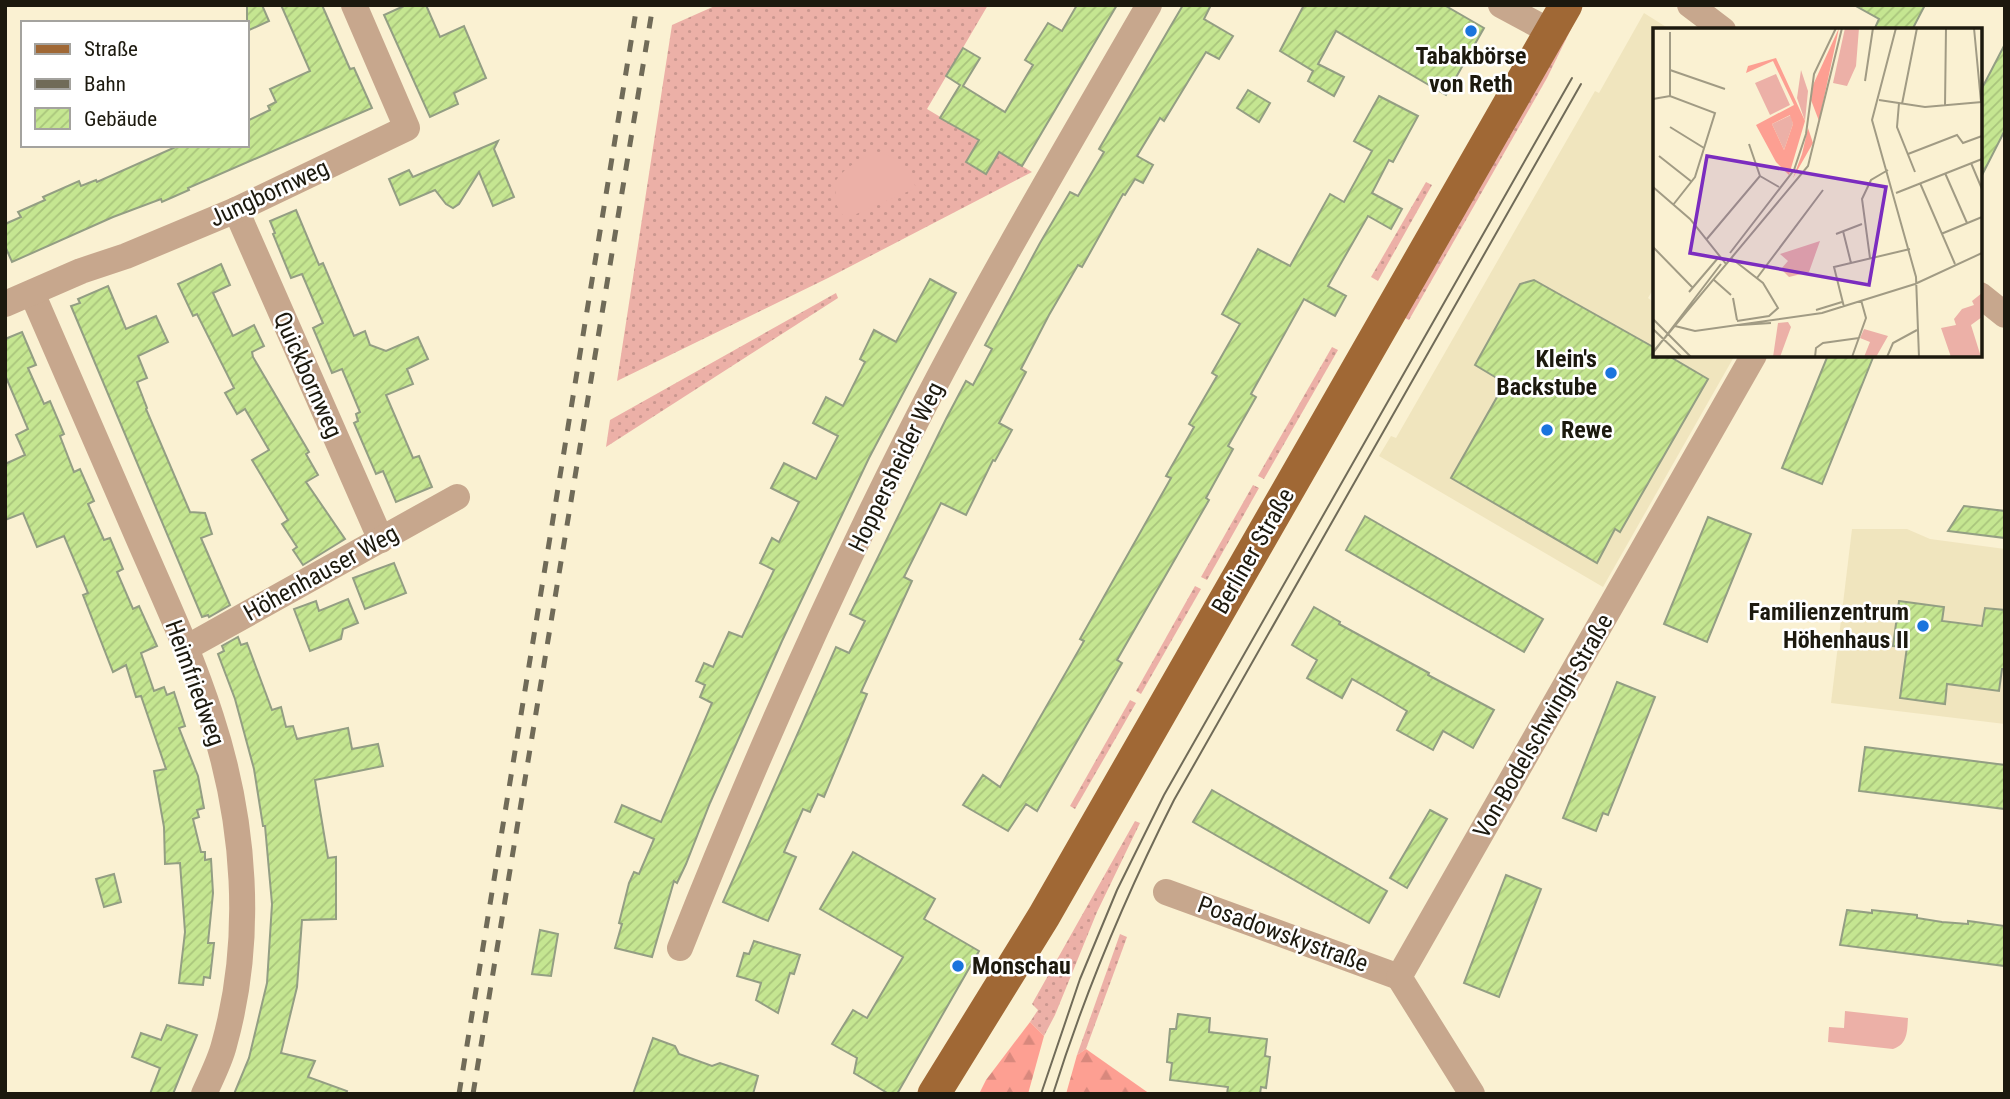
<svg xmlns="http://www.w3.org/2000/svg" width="2010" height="1099" viewBox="0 0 2010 1099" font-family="'Roboto Condensed',sans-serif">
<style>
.built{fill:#f0e5be}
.grass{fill:url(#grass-dots)}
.forest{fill:url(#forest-firs)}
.park{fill:#ecb0a7}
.building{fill:url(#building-hatch);stroke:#939e83;stroke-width:2}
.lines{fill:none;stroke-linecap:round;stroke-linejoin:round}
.minor{stroke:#c7a78d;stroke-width:26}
.major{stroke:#a06835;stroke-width:33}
.tram{stroke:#706b58;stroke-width:2}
.rail{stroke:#706b58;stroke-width:5;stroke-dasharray:12 12;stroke-linecap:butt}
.poi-dot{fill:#1a74dd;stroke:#fff;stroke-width:2.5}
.labels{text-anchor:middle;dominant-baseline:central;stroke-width:5;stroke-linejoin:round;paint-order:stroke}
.poi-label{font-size:24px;font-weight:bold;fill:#1c190e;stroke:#fff;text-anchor:end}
.street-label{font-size:24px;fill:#1c190e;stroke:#fff}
.inset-road{fill:none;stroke:#a19b84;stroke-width:2}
.view{fill:#7b2cbf;fill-opacity:0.15;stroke:#7b2cbf;stroke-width:3.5}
.inset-edge{fill:none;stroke:#1c190e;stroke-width:3.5}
</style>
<defs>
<pattern id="grass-dots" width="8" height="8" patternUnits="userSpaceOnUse" patternTransform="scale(1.75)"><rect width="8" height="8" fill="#ecb0a7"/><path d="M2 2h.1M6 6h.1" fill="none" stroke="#ca978f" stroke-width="1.8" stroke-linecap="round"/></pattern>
<pattern id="forest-firs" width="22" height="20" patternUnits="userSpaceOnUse" patternTransform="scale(1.75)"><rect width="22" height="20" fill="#fd9f92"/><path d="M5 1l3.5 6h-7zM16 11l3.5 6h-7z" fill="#d8887d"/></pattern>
<pattern id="building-hatch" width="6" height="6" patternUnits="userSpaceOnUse" patternTransform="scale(1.75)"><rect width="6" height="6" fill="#c5e691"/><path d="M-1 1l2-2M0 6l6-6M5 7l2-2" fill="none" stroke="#a9c57c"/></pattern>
</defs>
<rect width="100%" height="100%" fill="#faf1d2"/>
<g class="built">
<polygon points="1644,13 1671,30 1655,30 1655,286 1648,298 1655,303 1655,355 1735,355 1603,587 1379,456 1391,436 1396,438 1595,91 1599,93"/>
<polygon points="1852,529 1907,529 1930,539 2005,549 2005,724 1831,703"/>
</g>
<g class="grass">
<polygon points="717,5 988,5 927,109 1032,172 828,278 617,381 672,25"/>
<polygon points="1574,23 1547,78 1409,320 1402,316"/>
<polygon points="1426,182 1432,185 1378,281 1371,277"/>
<polygon points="836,293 838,298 606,447 610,420"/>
<polygon points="1332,347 1338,350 1264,479 1258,476"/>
<polygon points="1253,485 1259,488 1207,580 1201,577"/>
<polygon points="1195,586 1201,589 1141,694 1136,691"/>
<polygon points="1130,700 1136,703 1075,809 1070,806"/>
<polygon points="1135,821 1140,823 1097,912 1055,1015 1044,1036 1030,1022 1038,1010 1032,1004"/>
<polygon points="1120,934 1127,937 1086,1049 1077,1055"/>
</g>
<g class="forest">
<polygon points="1030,1022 1044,1036 1028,1094 979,1094 986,1080"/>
<polygon points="1086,1049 1150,1094 1066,1094 1077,1055"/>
</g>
<g class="park">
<path d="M877 153C898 155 909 169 916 188L845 219 836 204 835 182C843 169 861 157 877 153Z"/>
<path d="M1845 1011 1908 1018C1907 1031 1908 1044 1893 1049L1828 1042 1829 1027 1844 1028Z"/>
</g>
<g class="building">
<polygon points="247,5 262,5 269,21 247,31"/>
<polygon points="281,5 322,5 350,69 354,68 372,108 188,188 189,190 173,197 162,202 161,199 113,217 12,262 5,246 5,224 21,217 18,212 45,200 43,197 79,181 81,186 96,180 97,182 180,145 247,145 247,121 270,110 268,106 276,102 270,89 310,71"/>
<polygon points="406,5 426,5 440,37 464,26 486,78 454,93 458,104 430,117 384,15"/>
<polygon points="1077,5 1117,5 1022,166 999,152 986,174 966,162 979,140 940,118 960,85 946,76 963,48 980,58 963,86 1005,112 1033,65 1025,60 1048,23 1062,31"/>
<polygon points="1183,5 1211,5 1204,19 1233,36 1219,59 1206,52 1164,121 1160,118 1137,156 1153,165 1143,183 1135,179 1125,195 1123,194 1082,267 1078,265 1049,315 1021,369 1026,372 999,423 1012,430 995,461 993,460 966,515 941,503 904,577 912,581 861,692 867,694 824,797 818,794 810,812 803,809 784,852 796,857 768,921 723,902 836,647 849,653 865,621 850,614 946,419 966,381 973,385 992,349 985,345 1040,243 1070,192 1078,196 1104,152 1099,149"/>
<polygon points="1304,5 1444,5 1484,28 1446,95 1336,31 1318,64 1344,77 1334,96 1308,81 1313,71 1280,51"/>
<polygon points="1854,5 1925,5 1912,30 1874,30 1879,19"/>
<polygon points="2005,44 2005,130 1980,179 1980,92"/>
<polygon points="1248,90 1270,103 1259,122 1237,108"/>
<polygon points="1379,96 1418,116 1393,162 1389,160 1372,193 1402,209 1391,229 1368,216 1328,286 1346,296 1335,316 1304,299 1251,394 1256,397 1228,446 1233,449 1206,498 1209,500 1117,660 1122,663 1037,811 1026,804 1008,831 963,805 983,775 1000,787 1084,641 1080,639 1171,478 1166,476 1194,427 1189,424 1217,376 1212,373 1240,324 1222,314 1258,249 1290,266 1330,194 1344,202 1372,151 1354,141"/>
<polygon points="498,141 494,149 514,197 493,206 479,172 459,204 453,208 446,204 435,190 400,205 389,179 409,170 413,177"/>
<polygon points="296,210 319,265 323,263 354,336 365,331 370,345 386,351 418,337 428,359 407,369 413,384 386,395 413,458 419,456 432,487 396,502 383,471 376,474 354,423 358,421 356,414 360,412 342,369 332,373 313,328 323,323 302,274 291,278 273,234 275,233 270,221"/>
<polygon points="221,264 230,285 213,293 233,336 254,325 264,346 252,352 253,357 309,452 306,454 318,475 306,482 345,539 303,565 293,550 297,547 282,524 288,520 252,460 269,450 245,409 237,414 225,393 234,388 197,314 193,316 178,284"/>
<polygon points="930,279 956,293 869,458 782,641 710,803 686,864 677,883 674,881 652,957 615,948 622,924 619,923 629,883 634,872 639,874 654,839 615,822 622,805 661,822 712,703 700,697 705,685 696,681 704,663 713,667 729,632 742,637 774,570 760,563 772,538 779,542 799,502 771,488 784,463 816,479 838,436 813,423 826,397 843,406 865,362 860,359 874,330 896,342"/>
<polygon points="1534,280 1655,348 1655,355 1667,355 1708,379 1620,532 1615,529 1597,563 1451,478 1505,383 1475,365 1520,284"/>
<polygon points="108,286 126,329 156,316 168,342 138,356 147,378 137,382 147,408 146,409 190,512 205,513 212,534 201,538 230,605 209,617 208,615 202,617 71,306 80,303 78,299"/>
<polygon points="22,332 36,365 28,368 44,404 50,401 64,434 60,436 74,472 80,469 94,501 88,504 104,540 110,538 123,569 117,572 133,609 139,606 157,646 141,653 154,691 164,687 167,695 174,692 185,726 179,728 198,776 204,808 197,810 199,817 193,819 201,852 205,852 205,860 211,859 213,893 208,943 214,943 210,978 204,977 203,985 179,983 185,932 180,863 165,864 164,827 154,771 166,769 141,696 136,697 126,665 113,672 83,595 88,593 64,536 37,547 23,513 5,520 5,464 25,455 16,435 28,429 5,375 5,339"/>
<polygon points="1828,355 1874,355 1822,484 1782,468"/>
<polygon points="1964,506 2005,511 2005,538 1948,531"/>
<polygon points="1365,516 1543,619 1524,652 1346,550"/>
<polygon points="1708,517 1751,534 1707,642 1664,624"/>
<polygon points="394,563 406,593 365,609 353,578"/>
<polygon points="348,599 358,623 343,629 341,639 310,651 294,609 316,601 319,611"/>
<polygon points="1899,601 1944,607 1942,621 1982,626 1985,608 2005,610 2005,669 2002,669 1999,691 1947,684 1945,704 1900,698 1907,647 1893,646"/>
<polygon points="1314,607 1340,622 1339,624 1429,673 1428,675 1494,710 1473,748 1443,731 1433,750 1397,730 1407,711 1382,696 1352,679 1342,698 1307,678 1317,660 1292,645"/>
<polygon points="238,637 241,645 247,643 272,710 281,707 286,727 293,726 297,739 348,728 352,749 378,744 383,766 315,780 328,858 336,857 336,919 302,920 297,987 281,1053 315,1061 308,1077 347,1091 346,1094 234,1094 249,1058 267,983 272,904 265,826 263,826 254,769 235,699 218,654 224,651 222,646"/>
<polygon points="1617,682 1655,697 1608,815 1603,813 1596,831 1563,818"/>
<polygon points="1865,747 2005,765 2005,809 1859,791"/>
<polygon points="1212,790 1387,891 1369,923 1193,822"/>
<polygon points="1430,810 1447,819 1407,888 1390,878"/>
<polygon points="853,852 935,899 924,919 979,951 897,1094 889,1094 854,1073 857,1058 832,1044 853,1010 867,1018 903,957 820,909"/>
<polygon points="114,874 121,902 104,907 96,879"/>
<polygon points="1506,875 1541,889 1499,997 1464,983"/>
<polygon points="1847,910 1872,913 1872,910 1917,915 1917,918 1942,922 1968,924 1968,921 2005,926 2005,966 1840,945"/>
<polygon points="540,930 558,934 551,976 532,974"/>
<polygon points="754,941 800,955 794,974 790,973 778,1013 756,1000 761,983 737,976 744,953 749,954"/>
<polygon points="1178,1014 1210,1018 1209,1032 1267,1039 1265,1056 1270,1057 1266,1088 1261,1087 1260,1094 1227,1094 1228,1087 1170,1080 1172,1063 1167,1062 1170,1029 1176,1029"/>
<polygon points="167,1025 197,1035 173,1094 150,1094 160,1068 132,1057 141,1033 161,1040"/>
<polygon points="653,1038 675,1046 679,1054 712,1066 720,1063 758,1076 753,1094 633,1094"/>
</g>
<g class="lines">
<g class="minor">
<polyline points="1501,5 1551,32"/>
<polyline points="1690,5 1723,30"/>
<polyline points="236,210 381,540"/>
<path d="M32 293C67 374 102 455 137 535 163 595 191 654 211 717 245 821 254 938 224 1045 220 1061 211 1078 204 1094"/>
<polyline points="1980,295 2005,315"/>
<polyline points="5,304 81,271 126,256 236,210 407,128 354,5"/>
<polyline points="186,648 457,497"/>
<polyline points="1166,892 1399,977"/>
<path d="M680 948C749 774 825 602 909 435 983 289 1067 147 1149 5"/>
<polyline points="1472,1094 1399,977 1754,355"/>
</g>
<polyline class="major" points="934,1094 1044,916 1566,5"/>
<g class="tram">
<polyline points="1041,1094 1080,979 1117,890 1164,795 1572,78"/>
<path d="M1053 1094C1085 992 1126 895 1174 800L1581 84"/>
</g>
<g class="rail">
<polyline points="459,1094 637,5"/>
<polyline points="473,1094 653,5"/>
</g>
</g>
<g class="poi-dot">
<circle cx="1471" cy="31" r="7"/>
<circle cx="1611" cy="373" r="7"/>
<circle cx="1547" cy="430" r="7"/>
<circle cx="1923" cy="626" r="7"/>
<circle cx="958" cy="966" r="7"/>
</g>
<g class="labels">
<g class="poi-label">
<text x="1471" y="56" text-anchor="middle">Tabakbörse<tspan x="1471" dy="28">von Reth</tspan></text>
<text x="1597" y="359">Klein's<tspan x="1597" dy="28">Backstube</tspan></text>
<text x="1561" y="430" text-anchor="start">Rewe</text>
<text x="1909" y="612">Familienzentrum<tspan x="1909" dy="28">Höhenhaus II</tspan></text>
<text x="972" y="966" text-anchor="start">Monschau</text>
</g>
<g class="street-label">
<text transform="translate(269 193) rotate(-25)">Jungbornweg</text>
<text transform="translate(308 375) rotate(66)">Quickbornweg</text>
<text transform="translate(896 467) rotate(-64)">Hoppersheider Weg</text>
<text transform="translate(1253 551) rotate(-60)">Berliner Straße</text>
<text transform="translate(321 573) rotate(-29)">Höhenhauser Weg</text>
<text transform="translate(195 683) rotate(70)">Heimfriedweg</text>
<text transform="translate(1543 726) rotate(-60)">Von-Bodelschwingh-Straße</text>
<text transform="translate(1283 934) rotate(20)">Posadowskystraße</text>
</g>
</g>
<g transform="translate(1653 28)">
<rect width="329" height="329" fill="#faf1d2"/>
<path d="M192 0H206L203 38 194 58 180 55ZM148 42 155 63 152 93 144 70ZM138 87 140 96 131 122 119 96ZM167 213 156 244 136 249 128 241 135 233 127 226ZM329 265V289L318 297 328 329H298L288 300 303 297 301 291 309 281 321 277 319 273ZM135 294 138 299 127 329H120L125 295Z" fill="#ecb0a7"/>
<path d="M186 0 166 93 158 72 160 57ZM123 30 152 93 136 147 123 134 103 97 141 77 120 33 93 45 95 38ZM137 87 140 96 131 122 119 96ZM155 100 160 115 140 150 149 126Z" fill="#fd9f92" fill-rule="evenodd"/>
<path d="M123 46 137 77 117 87 102 55ZM211 301 235 308 223 329H211L217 314 207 310Z" fill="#ecb0a7"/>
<path class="inset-road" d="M243 0 219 92 263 249 266 329M321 0 328 74M17 4V68M17 42 72 61M212 53 220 0M0 71 17 68 62 85 42 149 20 177M226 72 272 79 329 74M246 75 244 99 262 144M249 76 264 0M292 78 293 0M17 99 51 120M255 126 304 107 310 115 329 108M6 128 39 154M318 135 329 161M292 145 314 195M107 148 126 159M267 155 302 236M0 159 37 191 73 236M243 165 329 131M190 203 198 235M183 206 209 196M288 206 329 189M53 212 107 148 96 116M0 219 40 260M77 225 141 142 153 106 161 46 183 0M78 230 110 255 125 280 116 288 84 293M217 230 209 171 218 152 235 142M104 250 170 162M61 252 78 267M36 264 65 230M80 270 84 292M191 279 181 239 257 221M163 282 189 274M0 291 38 329M87 297 118 295M22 298 42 303 169 285 262 256 329 225M0 301 29 329M0 324 155 138 189 0M0 325 68 236M162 329 163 320 170 315 206 310M199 329 213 290 208 272M234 329 240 315 264 302"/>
<path class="view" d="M54 128 233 159 216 257 37 225Z"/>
<rect width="329" height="329" class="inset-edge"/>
</g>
<rect width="2010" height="1099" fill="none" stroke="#1c190e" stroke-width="14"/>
<rect x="21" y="21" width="228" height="126" fill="#ffffff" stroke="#a4a39f" stroke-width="2"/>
<rect x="35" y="44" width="35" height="10" fill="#a06835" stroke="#a4a39f" stroke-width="2"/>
<text x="84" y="56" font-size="21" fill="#1c190e">Straße</text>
<rect x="35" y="79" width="35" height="10" fill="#706b58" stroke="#a4a39f" stroke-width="2"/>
<text x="84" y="91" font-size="21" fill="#1c190e">Bahn</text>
<rect x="35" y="108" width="35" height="21" fill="url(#building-hatch)" stroke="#a4a39f" stroke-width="2"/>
<text x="84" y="126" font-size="21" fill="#1c190e">Gebäude</text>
</svg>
